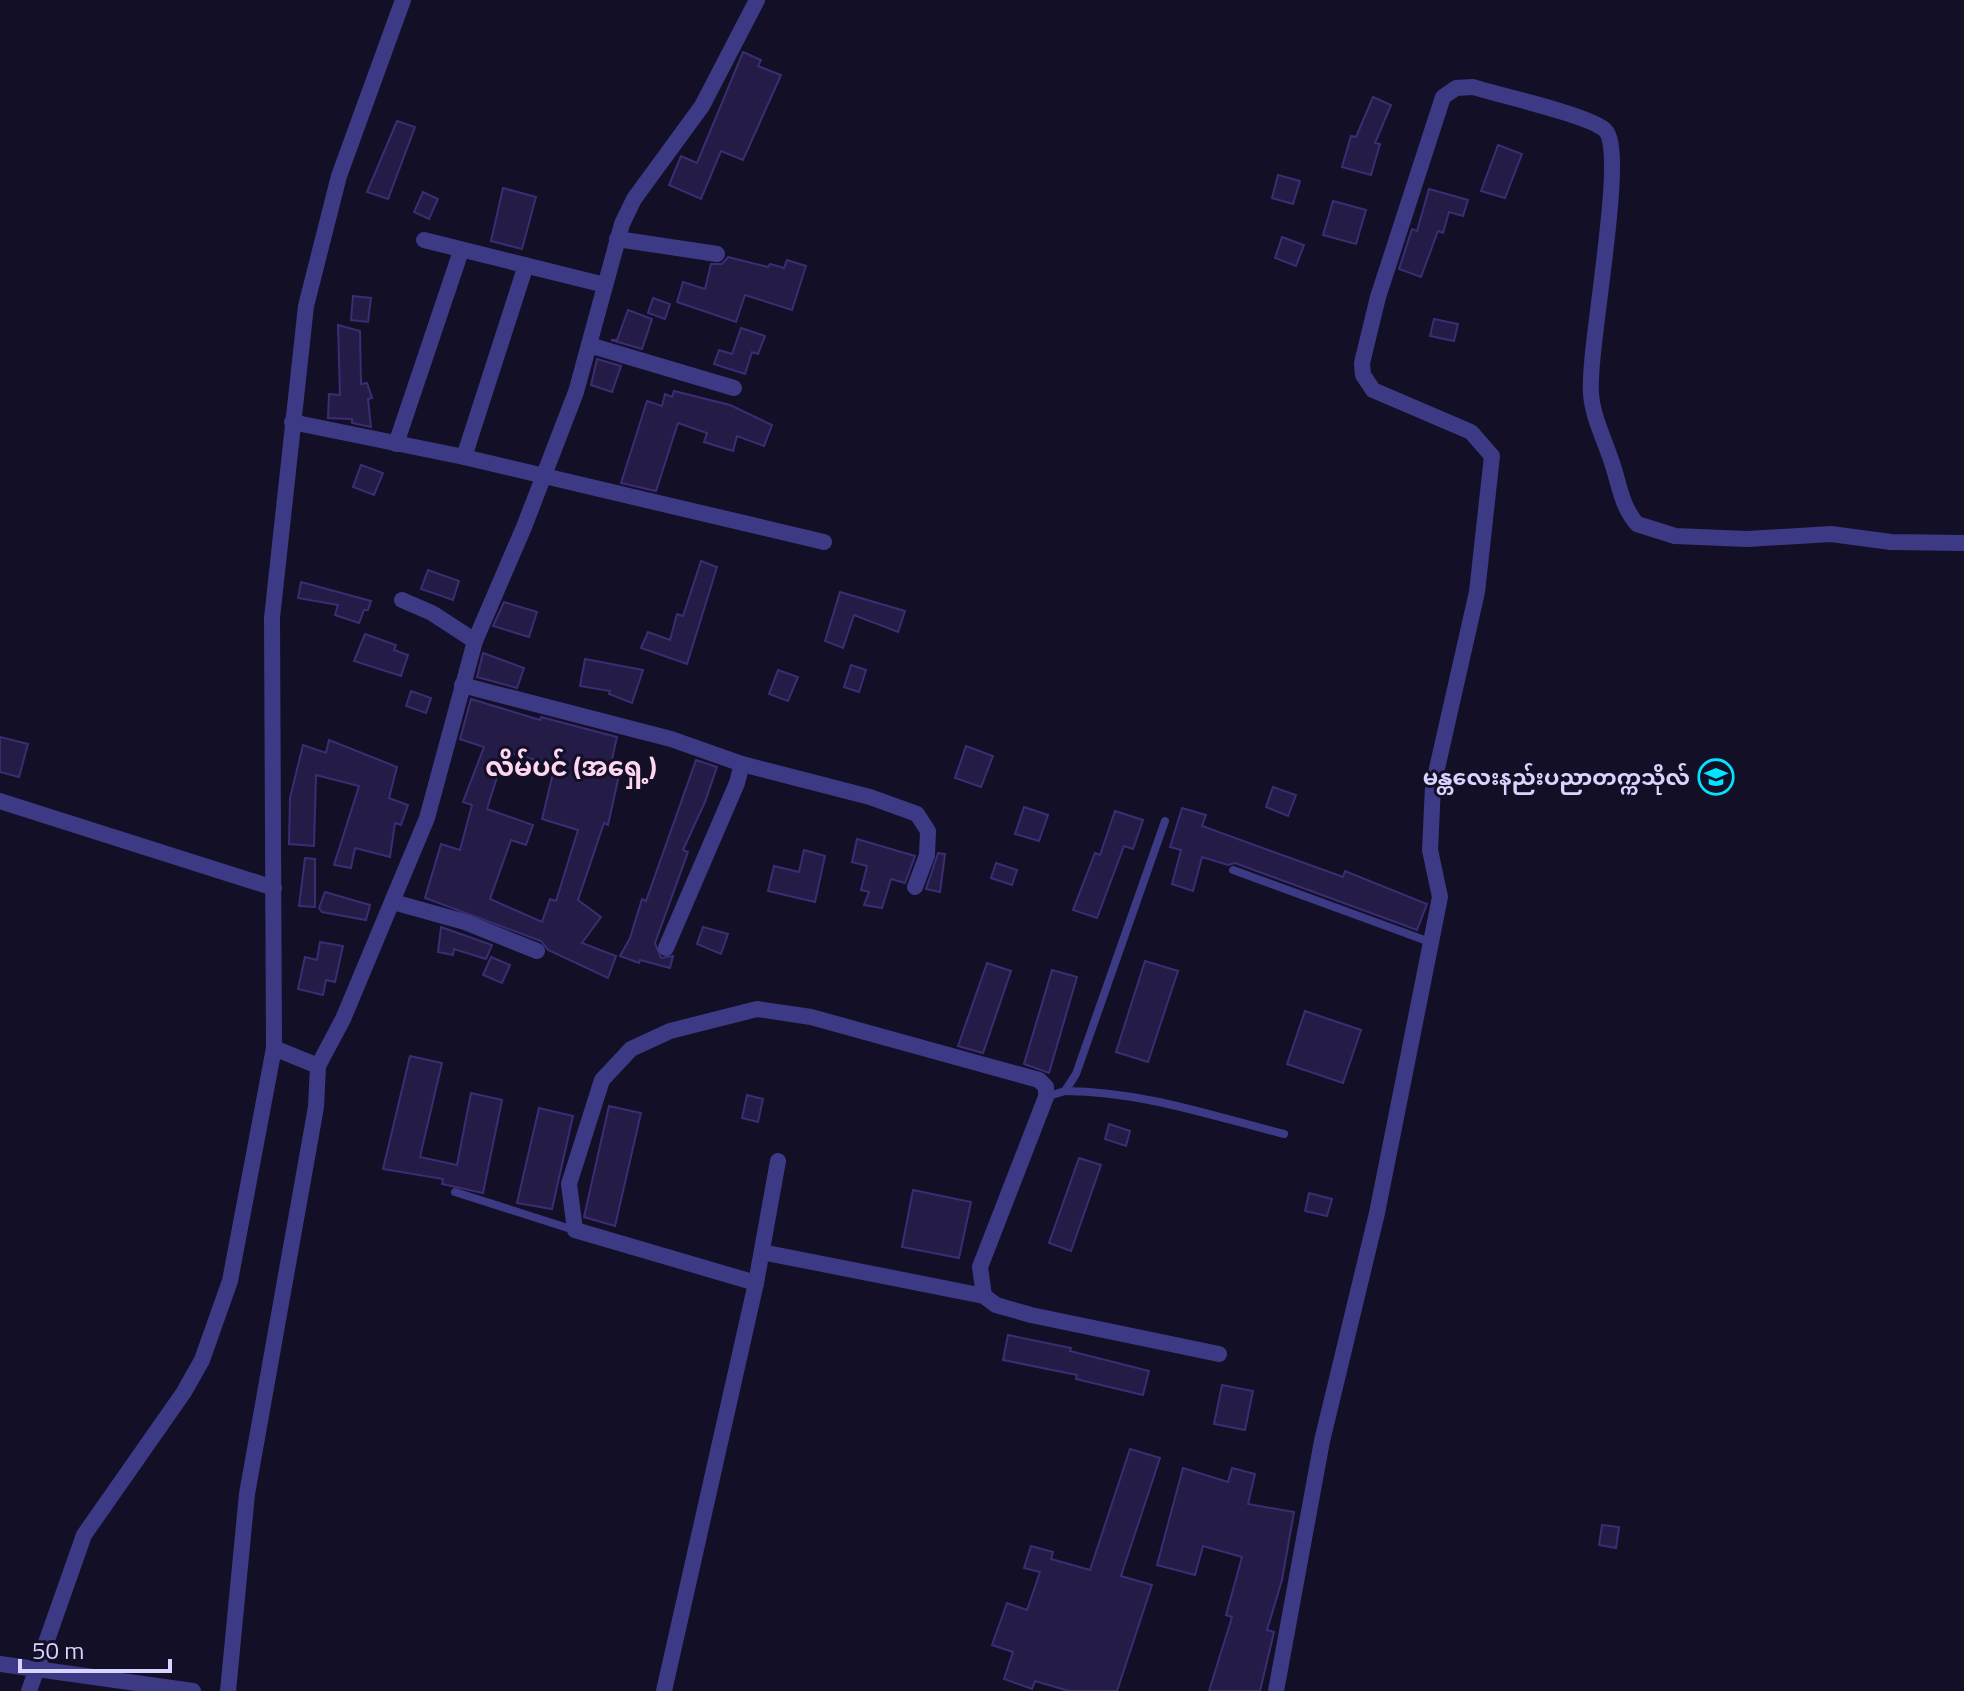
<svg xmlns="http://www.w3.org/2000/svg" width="1964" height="1691" viewBox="0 0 1964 1691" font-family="'Titillium Web','Noto Sans Myanmar',sans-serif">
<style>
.building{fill:#241b47;stroke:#3b2d73;stroke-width:2;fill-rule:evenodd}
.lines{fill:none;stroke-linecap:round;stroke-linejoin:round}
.lane{stroke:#3d3a85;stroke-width:8}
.street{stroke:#3d3a85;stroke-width:16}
.labels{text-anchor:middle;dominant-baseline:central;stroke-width:6;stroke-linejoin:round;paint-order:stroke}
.poi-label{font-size:22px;font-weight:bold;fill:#d9d4ff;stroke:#130f26;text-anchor:end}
.quarter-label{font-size:26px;font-weight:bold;fill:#ffd6f0;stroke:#130f26}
</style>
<rect width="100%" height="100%" fill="#130f26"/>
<g class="building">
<polygon points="743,52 761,60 758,66 781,75 743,160 721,151 701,199 669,185 681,156 697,163"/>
<polygon points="1373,97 1391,105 1375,143 1380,144 1371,175 1342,167 1351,136 1356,137"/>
<polygon points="397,121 415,127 388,199 367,192"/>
<polygon points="1498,145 1522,154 1505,198 1481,191"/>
<polygon points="1278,175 1300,181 1293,204 1272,198"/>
<polygon points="503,188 536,197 522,249 491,241"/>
<polygon points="1429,189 1468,200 1463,216 1449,212 1443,233 1438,231 1421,277 1399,269 1412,229 1417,231"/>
<polygon points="423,192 438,199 429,219 414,212"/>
<polygon points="1333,201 1366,210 1356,244 1323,235"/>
<polygon points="1282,237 1304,245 1296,266 1275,258"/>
<polygon points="728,257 768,267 770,264 784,268 787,260 806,266 792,310 745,295 736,322 677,302 683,282 705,289 711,264 722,264"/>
<polygon points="353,296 371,298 368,322 351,320"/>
<polygon points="653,298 670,304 665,319 648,313"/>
<polygon points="628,310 652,319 642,349 611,340 617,340"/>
<polygon points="1434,319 1458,324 1454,341 1430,336"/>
<polygon points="338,325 360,331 361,384 367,383 372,398 368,399 371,427 352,423 352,419 328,418 329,394 340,395"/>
<polygon points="741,328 765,336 758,354 752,352 745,374 714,364 719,350 732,354"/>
<polygon points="597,359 621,366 612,392 591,385"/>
<polygon points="674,391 730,405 772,425 764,446 737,436 733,451 704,442 707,433 678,423 656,491 621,483 647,401 662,406 665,394 672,397"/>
<polygon points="361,465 383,473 374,495 353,487"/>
<polygon points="701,561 717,567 687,664 641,648 648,632 670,640 677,614 683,616"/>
<polygon points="428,570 459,581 453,600 421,589"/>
<polygon points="301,582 371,601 368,610 364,610 359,623 335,615 338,605 298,598"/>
<polygon points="840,592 905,611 898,632 854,615 843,648 825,641"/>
<polygon points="504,602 537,612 529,637 493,626"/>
<polygon points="365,634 396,645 394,650 408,655 401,676 354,661"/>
<polygon points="483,653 524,668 517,688 477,677"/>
<polygon points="585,659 643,670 632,703 609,694 610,691 580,686"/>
<polygon points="851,665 866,670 859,692 844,687"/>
<polygon points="778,670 798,677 788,701 769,694"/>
<polygon points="411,691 431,698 426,713 406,706"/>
<path d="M471 699 540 720 541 717 617 737 611 764 621 766 608 825 604 823 578 900 601 917 582 943 616 956 608 978 548 950 541 941 425 898 441 844 460 850 472 805 463 802 484 747 460 739ZM505 752 555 765 542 819 578 830 556 901 550 899 542 922 490 899 511 840 526 845 533 825 487 809Z"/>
<polygon points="0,737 28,744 19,777 0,772"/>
<polygon points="329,740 397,767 389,798 408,805 401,825 395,823 390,857 355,848 351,868 334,865 359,786 316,775 314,846 289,844 290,798 303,745 326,753"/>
<polygon points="966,746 993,756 981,787 955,778"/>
<polygon points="696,760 717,767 705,802 683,850 688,852 655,943 661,958 673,956 670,968 640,960 639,963 620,956 630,938 642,899 646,901"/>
<polygon points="1273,787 1296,795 1288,816 1266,807"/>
<polygon points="1024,807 1048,815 1039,841 1015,834"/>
<polygon points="1182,808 1206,815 1202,826 1343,877 1345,871 1427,904 1417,930 1235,863 1228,865 1202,857 1193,891 1172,884 1181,850 1170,847"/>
<polygon points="1115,811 1143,820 1133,849 1124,846 1097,918 1073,910 1095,853 1100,855"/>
<polygon points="857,839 915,856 905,883 891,879 882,908 864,905 869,892 861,890 867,866 852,862"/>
<polygon points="804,850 825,856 815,902 768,891 774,866 799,872"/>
<polygon points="938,853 945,854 940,892 926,889"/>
<polygon points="305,858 315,859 315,907 299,906"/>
<polygon points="996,863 1017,870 1012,885 991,878"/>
<polygon points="325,892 370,905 366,920 322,912 319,908"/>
<polygon points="441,927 492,945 486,959 454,949 453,955 438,952"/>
<polygon points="703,927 728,934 721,954 697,944"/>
<polygon points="320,942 343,946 335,982 326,980 323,995 298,989 305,957 317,960"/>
<polygon points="491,957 510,965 502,983 483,975"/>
<polygon points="1145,961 1178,971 1148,1062 1116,1052"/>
<polygon points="987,963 1011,971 983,1053 958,1046"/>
<polygon points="1052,970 1077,977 1049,1073 1024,1064"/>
<polygon points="1305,1011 1361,1030 1343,1083 1287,1064"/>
<polygon points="410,1056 442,1063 420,1157 457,1165 471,1093 502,1100 483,1193 442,1184 443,1179 383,1169"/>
<polygon points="747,1095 763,1099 758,1122 742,1118"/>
<polygon points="609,1106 641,1113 615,1226 584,1217"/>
<polygon points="539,1108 573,1116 552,1209 517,1203"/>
<polygon points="1109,1124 1130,1131 1126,1146 1105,1139"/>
<polygon points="1079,1158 1101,1165 1071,1251 1049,1243"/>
<polygon points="913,1190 971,1202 959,1258 902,1247"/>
<polygon points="1309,1193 1332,1199 1327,1216 1305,1211"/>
<polygon points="1008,1335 1071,1348 1070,1351 1149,1371 1143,1395 1076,1379 1077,1375 1003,1360"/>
<polygon points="1222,1385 1253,1391 1245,1430 1214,1424"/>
<polygon points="1130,1449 1160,1458 1121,1576 1152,1585 1117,1691 1069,1691 1035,1681 1032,1689 1004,1679 1013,1652 992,1645 1007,1603 1027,1610 1040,1572 1024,1568 1031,1546 1053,1552 1051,1559 1090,1570"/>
<polygon points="1183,1468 1228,1482 1232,1468 1255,1474 1248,1504 1294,1512 1282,1580 1267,1630 1274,1632 1260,1691 1209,1691 1232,1617 1226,1615 1242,1557 1203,1546 1195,1575 1157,1565"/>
<polygon points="1602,1525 1619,1527 1616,1548 1599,1545"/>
</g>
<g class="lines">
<g class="lane">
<polyline points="1233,870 1430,942"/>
<path d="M1065 1091C1144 1092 1209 1115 1284 1134"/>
<polyline points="1046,1097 1065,1091 1076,1074 1165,821"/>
<polyline points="455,1192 574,1230"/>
</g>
<g class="street">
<polyline points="617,239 717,254"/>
<polyline points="424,240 605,285"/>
<polyline points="589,345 734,388"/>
<polyline points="292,422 464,457 824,542"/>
<polyline points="396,444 461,251"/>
<polyline points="464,457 526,265"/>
<polyline points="402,600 432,613 475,641"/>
<polyline points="462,685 671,739 742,764 737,783 666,948"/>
<polyline points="742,764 870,797 917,814 928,831 927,855 915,887"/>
<polyline points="0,801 274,888"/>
<polyline points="393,902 465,922 537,951"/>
<polyline points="318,1066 343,1019 427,818 475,641 524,527 576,392 622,224 634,199 702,106 757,0"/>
<polyline points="762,1252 984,1296"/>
<polyline points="756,1283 575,1230 569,1184 602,1080 631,1049 670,1031 757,1009 811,1017 1039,1080 1046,1087 1046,1097 980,1267 984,1296 996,1305 1031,1315 1219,1354"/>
<polyline points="0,1664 193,1691"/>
<polyline points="29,1691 84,1535 184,1392 202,1360 230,1281 274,1048"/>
<polyline points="228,1691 247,1494 316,1107 318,1066 274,1048 272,618 306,306 339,176 403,0"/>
<polyline points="664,1691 756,1283 778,1161"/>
<path d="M1276 1691 1322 1441 1377 1213 1440 897 1430 850 1433 786 1477 592 1492 456 1471 432 1373 390 1363 375 1362 363 1378 297 1443 97 1456 88 1473 87C1498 95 1589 115 1605 130 1628 151 1587 350 1591 394 1593 420 1607 444 1614 469 1620 489 1623 508 1637 524L1675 536 1747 539 1831 534 1891 542 1964 543"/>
</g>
</g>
<defs>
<symbol id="university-ring" viewBox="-11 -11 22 22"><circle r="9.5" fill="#130f26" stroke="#00e5ff" stroke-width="1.5"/><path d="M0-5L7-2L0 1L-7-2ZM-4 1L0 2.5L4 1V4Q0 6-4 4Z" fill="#00e5ff"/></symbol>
</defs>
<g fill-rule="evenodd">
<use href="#university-ring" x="1696" y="757" width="40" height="40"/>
</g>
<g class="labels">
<g class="poi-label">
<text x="1690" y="777">မန္တလေးနည်းပညာတက္ကသိုလ်</text>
</g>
<g class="quarter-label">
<text x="571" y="766">လိမ်ပင် (အရှေ့)</text>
</g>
</g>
<path d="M20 1659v12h150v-12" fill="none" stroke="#d9d4ff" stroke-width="4"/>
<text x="32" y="1659" font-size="24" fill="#d9d4ff" stroke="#130f26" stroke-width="6" paint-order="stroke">50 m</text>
</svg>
